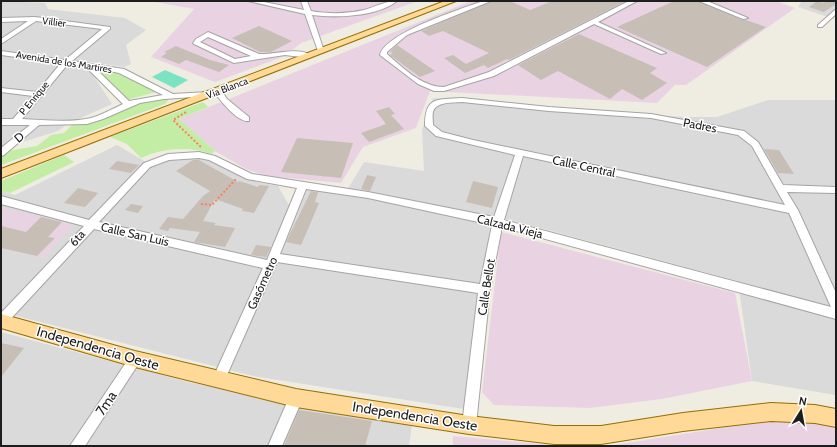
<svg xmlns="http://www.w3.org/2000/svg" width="837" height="447" viewBox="0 0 837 447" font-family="Cabin,sans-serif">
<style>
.residential{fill:#dbdada}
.industrial{fill:#e9d3e3}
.grass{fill:#c3eda4}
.pitch{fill:#7ae4c2}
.building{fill:#c7beb5}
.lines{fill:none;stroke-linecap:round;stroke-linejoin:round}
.minor-casing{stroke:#a4a4a4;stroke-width:2}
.major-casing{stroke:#966e00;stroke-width:2}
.path{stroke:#ff7d63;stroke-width:2;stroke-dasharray:2 2;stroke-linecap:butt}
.minor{fill:#fff;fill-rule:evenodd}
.major{fill:#ffd997;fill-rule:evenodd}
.labels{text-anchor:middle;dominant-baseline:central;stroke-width:3;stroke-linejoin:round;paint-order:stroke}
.far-street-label{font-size:10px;fill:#1d1d1d;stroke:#fff}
.street-label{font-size:12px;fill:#1d1d1d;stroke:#fff}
.near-street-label{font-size:14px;fill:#1d1d1d;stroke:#fff}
</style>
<rect width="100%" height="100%" fill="#efece2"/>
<g class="residential">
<polygon points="1,1 45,3 48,9 125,18 146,30 126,45 131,64 124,67 84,61 112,104 67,124 58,131 7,147 1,151"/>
<polygon points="802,1 836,1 836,17 834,19 798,7"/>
<polygon points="433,98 682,117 717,117 768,100 836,100 836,395 752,381 738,281 492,215 464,409 253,376 1,312 1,191 15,195 117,145 146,162 161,156 173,154 199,155 234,173 257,182 278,186 293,212 305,188 344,195 364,162 424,171 422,130"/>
<polygon points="1,332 192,383 412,424 409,446 1,446"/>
</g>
<g class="industrial">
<polygon points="150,1 418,1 301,43 285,56 215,82 151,57 194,9"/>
<polygon points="471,1 776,1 795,8 686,85 675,85 657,103 430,91 416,128 363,147 341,183 266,176 246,169 215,151 179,119"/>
<polygon points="1,208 74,224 43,258 1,249"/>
<polygon points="501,232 735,293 752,381 662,399 590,408 494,405 482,392"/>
<polygon points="782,418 836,427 836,446 608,446"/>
<polygon points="453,436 562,446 453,446"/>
</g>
<g class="grass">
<polygon points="94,67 114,72 156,92 126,100"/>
<polygon points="164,98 169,99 165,104 1,165 1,156 7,151 37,146 51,135 64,133 72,125 100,120 136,103"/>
<path d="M203 102 208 107 179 119 215 151 212 154C189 146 163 148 141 158L127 144 110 137Z"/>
<polygon points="64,155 74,162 10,193 1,191 1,181"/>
</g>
<polygon class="pitch" points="165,70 188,80 174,88 152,77"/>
<g class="building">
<polygon points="492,1 510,1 530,10 552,1 626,1 509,60 507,59 488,68 484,65 465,73 444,58 453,55 466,64 489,53 443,31 429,36 421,31"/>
<polygon points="674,1 698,1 742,20 746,20 766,27 707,67 617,27"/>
<polygon points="817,1 823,3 826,1 836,1 836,4 824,12 809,7"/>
<polygon points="259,26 292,41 271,52 260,52 232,38"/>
<polygon points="579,34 657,68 650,73 667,83 642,100 622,89 610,99 558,71 541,80 518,65"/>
<polygon points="397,45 435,71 420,77 390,55 393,53 390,52"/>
<polygon points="176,46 210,60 229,65 219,72 186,60 179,64 161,57 167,53 164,52"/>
<polygon points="389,107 395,114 391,115 404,129 369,142 361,133 386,124 376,111"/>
<polygon points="297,138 353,143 341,178 281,172"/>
<polygon points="764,149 779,150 794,174 778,173"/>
<polygon points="193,160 199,160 238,182 239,181 258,187 259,185 269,186 254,213 242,211 243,209 215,199 203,221 216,223 214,225 235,228 225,247 194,242 200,232 170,228 168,231 159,229 168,217 183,219 203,196 210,191 176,171"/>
<polygon points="117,161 139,165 131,173 109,169"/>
<polygon points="367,175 376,177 370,191 361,189"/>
<polygon points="473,181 498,187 492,208 466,202"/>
<polygon points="78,188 98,193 85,207 64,203"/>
<polygon points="311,191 318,192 315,202 319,203 308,229 301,245 286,242"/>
<polygon points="131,204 143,206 138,213 125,210"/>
<polygon points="41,217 62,222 48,237 55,238 37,256 1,248 1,226 26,232"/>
<polygon points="256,245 271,247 266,257 251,255"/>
<polygon points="1,343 24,348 1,377"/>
<polygon points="299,410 372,421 365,446 284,446"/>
</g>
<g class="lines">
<defs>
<g id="minor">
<path d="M248 1H259L304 10 301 1H307L311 11C328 14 347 14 364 10 375 7 385 1 397 1 377 17 336 18 312 15L324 51 321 53 318 51 305 14Z"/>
<path d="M483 1H491L407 35 387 52V54C403 68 422 87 444 87L489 72 629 1H637L598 22 666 53 661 54 594 24 494 76 444 91H434L418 84 380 55C385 33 461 9 483 1Z"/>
<polygon points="699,1 707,1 748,18 743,19"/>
<polygon points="836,9 836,14 822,27 818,27 818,25"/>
<path d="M35 17 110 27V29L72 61 124 69 173 94 208 92 212 94 208 96 164 99 140 103 103 119 87 124 39 125 4 155 1 156V148L30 125H1V119H13L33 96 1 92V88L37 92 61 63 1 55V51L65 60 102 29 36 21 1 44V39L28 21 1 22V18ZM68 64 86 67 123 104C112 109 102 115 91 118 69 123 44 120 22 119ZM95 68 119 73 163 95 129 101Z"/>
<path d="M208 32 259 54C273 55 300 46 312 56L309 58 285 55 234 63 194 44 193 43 196 39ZM208 37 251 56 235 59 200 42Z"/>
<path d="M215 90H221L227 99 249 117V121C238 123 220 100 214 92Z"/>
<path d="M462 98 549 107 651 114 744 131 758 142 783 185 836 187V193L787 192 798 210 836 293V319L502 227 490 289 476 425 474 430 469 432 464 430 462 425 478 293 277 262 223 384 218 386 213 384 212 380 263 268 94 229 5 325 1 326V313L84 226 1 204V196L89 220 144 163 168 154 199 152 215 156 252 174 368 192 494 217 515 155 436 136 425 126C425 96 437 100 462 98ZM462 102 549 111 651 118 738 135 752 146 785 205 473 140 442 132 433 125C433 121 432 116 433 112 436 101 454 103 462 102ZM523 156 789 213 831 307 504 220ZM199 158 209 160 247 179 297 188 267 260 99 222 150 167 169 160ZM306 189 368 198 492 225 480 284 280 254Z"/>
<polygon points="135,353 139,355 141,359 139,363 85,446 70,446 131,355"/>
<polygon points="296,391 301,393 303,398 282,446 268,446 291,393"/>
</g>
<g id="major">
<polygon points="445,1 456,1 1,178 1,169"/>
<polygon points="1,314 135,351 296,389 469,416 554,426 601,426 683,413 771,403 815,405 836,409 836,427 815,423 771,421 683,431 601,444 554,444 469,434 296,407 135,367 1,328"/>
</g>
</defs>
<use href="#minor" class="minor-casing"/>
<use href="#major" class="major-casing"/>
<g class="path">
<polyline points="186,112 173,120 202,148"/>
<polyline points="201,204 212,205 236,179"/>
</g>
<use href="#minor" class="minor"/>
<use href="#major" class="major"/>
</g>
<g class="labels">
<g class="far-street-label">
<text transform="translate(54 22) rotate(7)">Villier</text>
<text transform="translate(64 62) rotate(9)">Avenida de los Martires</text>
<text transform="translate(227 88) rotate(-21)">Vía Blanca</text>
<text transform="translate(34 98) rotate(-50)">P Enrique</text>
</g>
<g class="street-label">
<text transform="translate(700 125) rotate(11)">Padres</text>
<text transform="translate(19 137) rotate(-40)">D</text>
<text transform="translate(584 166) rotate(12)">Calle Central</text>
<text transform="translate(510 226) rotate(14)">Calzada Vieja</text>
<text transform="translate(135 234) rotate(13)">Calle San Luis</text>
<text transform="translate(77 238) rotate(-48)">6ta</text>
<text transform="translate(262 283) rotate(-66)">Gasómetro</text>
<text transform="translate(486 287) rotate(-81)">Calle Bellot</text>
</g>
<g class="near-street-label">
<text transform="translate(98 348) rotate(16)">Independencia Oeste</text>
<text transform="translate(106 403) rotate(-56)">7ma</text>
<text transform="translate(415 416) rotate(9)">Independencia Oeste</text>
</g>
</g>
<rect width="837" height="447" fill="none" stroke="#1d1d1d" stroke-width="4"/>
<g transform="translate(801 411) rotate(11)" stroke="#ffffff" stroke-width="3" paint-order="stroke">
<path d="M0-3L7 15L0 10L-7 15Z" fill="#1d1d1d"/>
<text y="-6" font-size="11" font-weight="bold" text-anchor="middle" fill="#1d1d1d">N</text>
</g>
</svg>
